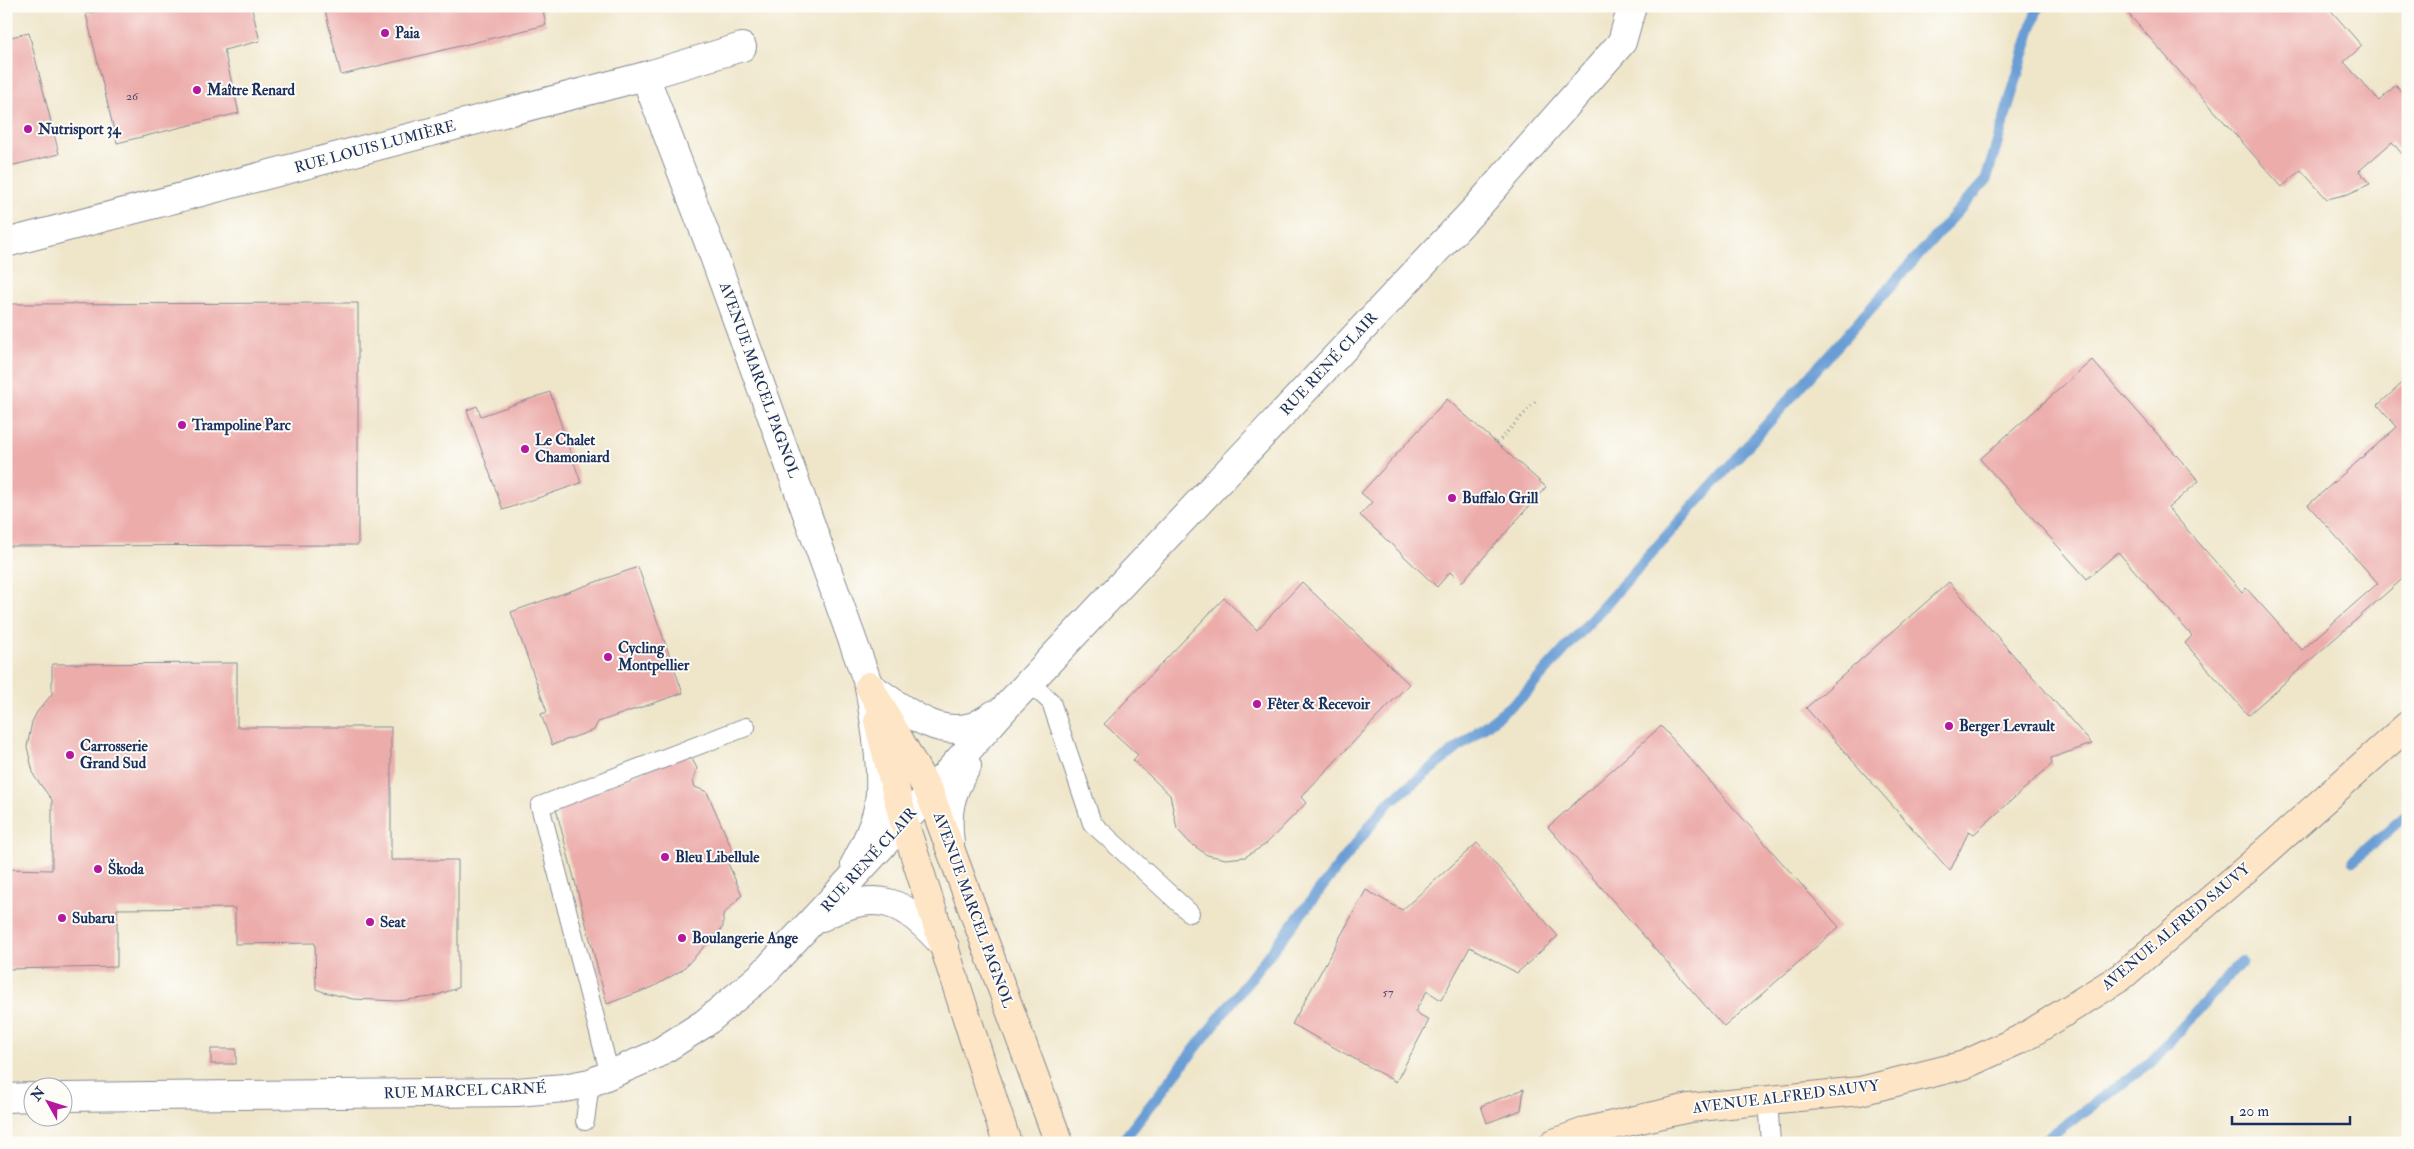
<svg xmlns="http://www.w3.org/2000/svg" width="2414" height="1149" viewBox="0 0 2414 1149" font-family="'IM FELL Double Pica',serif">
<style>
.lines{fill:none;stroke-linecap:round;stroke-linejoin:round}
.stream{stroke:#699dd4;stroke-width:11}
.building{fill:#ecacaa}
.lane-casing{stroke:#858a94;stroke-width:20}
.street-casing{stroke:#858a94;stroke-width:30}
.secondary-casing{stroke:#858a94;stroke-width:30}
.path{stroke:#858a94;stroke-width:3;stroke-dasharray:1 4;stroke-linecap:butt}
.lane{stroke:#fff;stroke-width:18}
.street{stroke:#fff;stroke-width:28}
.secondary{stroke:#fde5c5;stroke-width:28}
.poi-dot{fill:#b5179e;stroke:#fdfcf7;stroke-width:2}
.labels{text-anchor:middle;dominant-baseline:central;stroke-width:4;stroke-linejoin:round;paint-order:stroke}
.number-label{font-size:12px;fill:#4f4e71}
.poi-label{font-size:15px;font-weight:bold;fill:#1b2f5e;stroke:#fdfcf7;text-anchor:start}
.street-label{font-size:15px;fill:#1b2f5e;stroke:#fdfcf7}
</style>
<rect width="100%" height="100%" fill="#fdfcf7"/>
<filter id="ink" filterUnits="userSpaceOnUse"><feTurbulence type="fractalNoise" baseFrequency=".02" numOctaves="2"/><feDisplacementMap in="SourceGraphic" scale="10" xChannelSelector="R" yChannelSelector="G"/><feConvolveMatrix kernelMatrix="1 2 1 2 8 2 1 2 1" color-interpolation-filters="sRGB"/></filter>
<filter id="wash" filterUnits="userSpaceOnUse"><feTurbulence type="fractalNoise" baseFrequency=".0096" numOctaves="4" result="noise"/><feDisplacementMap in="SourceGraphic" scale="20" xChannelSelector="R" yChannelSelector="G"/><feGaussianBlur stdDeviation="1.12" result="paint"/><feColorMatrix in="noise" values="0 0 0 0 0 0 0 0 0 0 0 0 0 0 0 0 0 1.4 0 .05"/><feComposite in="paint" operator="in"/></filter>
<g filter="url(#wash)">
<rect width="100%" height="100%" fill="#efe6ca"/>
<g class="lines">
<g class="stream">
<polyline points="2353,861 2408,813"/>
<polyline points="1121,1143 1388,803 1523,696 1986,180 2038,6"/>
<polyline points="2041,1143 2151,1062 2242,961"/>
</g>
</g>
<g id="blocks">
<g class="building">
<polygon points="119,6 251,6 260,41 224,50 239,113 117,143 86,14"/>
<polygon points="324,6 542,6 546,25 341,75"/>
<polygon points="2127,6 2327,6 2362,46 2344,62 2379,101 2396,85 2408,98 2408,148 2403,155 2392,142 2359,171 2370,184 2348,194 2327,199 2301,170 2282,187 2124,9"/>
<polygon points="29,33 59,154 6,167 6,38"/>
<polygon points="358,303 358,545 6,546 6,304"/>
<polygon points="2092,360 2199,481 2168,508 2242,592 2246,588 2302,650 2378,583 2308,505 2397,427 2378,405 2408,378 2408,574 2248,715 2185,643 2192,636 2118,552 2087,579 1980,459"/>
<polygon points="550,392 581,483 503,510 467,410 477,406 481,416"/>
<polygon points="1447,399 1546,487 1461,583 1450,572 1437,587 1360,515 1372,502 1361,493"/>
<polygon points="638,567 683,693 598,722 594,730 552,745 541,714 547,712 511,612"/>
<polygon points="1302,582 1409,684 1301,797 1306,803 1266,844 1245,857 1226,859 1207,855 1190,843 1177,829 1170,795 1133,760 1138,755 1104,724 1224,598 1257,630"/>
<polygon points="1949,582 2092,744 2051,758 2052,764 1974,834 1969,831 1950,871 1806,708"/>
<polygon points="237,663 237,727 391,727 391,860 458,860 458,988 431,997 398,1001 353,999 324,992 316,989 315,943 235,944 235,908 117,909 117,967 6,969 6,869 52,870 52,800 34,776 27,747 32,722 37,712 52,694 52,664"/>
<polygon points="1661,726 1839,927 1724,1027 1548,827"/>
<polygon points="681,755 692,759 697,768 693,782 695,787 707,792 732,849 727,861 742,895 723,915 723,927 682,970 653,987 607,1004 556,809"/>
<polygon points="1477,843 1558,936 1517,973 1470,947 1441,1000 1427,991 1415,1012 1429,1020 1396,1082 1292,1024 1366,890 1402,910"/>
<rect x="211" y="1049" width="25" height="15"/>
<polygon points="1524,1089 1521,1110 1487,1123 1481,1106"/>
</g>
</g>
</g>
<g filter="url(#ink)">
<use href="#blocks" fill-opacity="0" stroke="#858a94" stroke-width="1"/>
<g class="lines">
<defs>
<g id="lane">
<polyline points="1029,682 1051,702 1092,823 1190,913"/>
<polyline points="610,1075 540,806 746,727"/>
<polyline points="1768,1100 1771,1143"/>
<polyline points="585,1121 590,1083"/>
</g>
<g id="street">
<path d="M645 76 715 259 869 686C874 721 885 774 878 808 874 827 864 847 855 864"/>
<polyline points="6,243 645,76 742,47"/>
<path d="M869 686C898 704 933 738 971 727 979 725 988 718 995 714"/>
<path d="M950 843C946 812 950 793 967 766"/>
<path d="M822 917C878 886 907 902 945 947"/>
<polyline points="62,1097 517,1092 564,1088 590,1083 655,1055 705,1023 761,976 904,822 1005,708 1478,206 1622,42 1632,6"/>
<polyline points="6,1098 32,1097"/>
</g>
<g id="secondary">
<polyline points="869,686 930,794 1059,1143"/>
<polyline points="878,721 904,822 1007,1143"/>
<polyline points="1554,1143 1587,1131 1689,1108 1860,1091 1964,1065 2023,1038 2121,977 2252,864 2408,725"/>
</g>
</defs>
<use href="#lane" class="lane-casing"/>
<use href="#street" class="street-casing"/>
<use href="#secondary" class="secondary-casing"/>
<polyline class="path" points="1497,443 1537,400"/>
<use href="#lane" class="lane"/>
<use href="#street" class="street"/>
<use href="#secondary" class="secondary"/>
</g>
</g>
<g class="poi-dot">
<circle cx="385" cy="33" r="5"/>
<circle cx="197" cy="90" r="5"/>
<circle cx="28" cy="129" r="5"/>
<circle cx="182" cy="425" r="5"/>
<circle cx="525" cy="449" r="5"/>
<circle cx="1452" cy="498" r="5"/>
<circle cx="608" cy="657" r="5"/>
<circle cx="1257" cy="704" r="5"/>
<circle cx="1949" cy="726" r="5"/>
<circle cx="70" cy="755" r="5"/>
<circle cx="665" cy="857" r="5"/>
<circle cx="98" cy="869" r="5"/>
<circle cx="62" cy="918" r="5"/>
<circle cx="370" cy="922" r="5"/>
<circle cx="682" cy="938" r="5"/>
</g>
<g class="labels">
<g class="number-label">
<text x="132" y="96">26</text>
<text x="1388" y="992">57</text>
</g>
<g class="poi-label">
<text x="395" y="33">Paia</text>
<text x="207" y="90">Maître Renard</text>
<text x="38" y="129">Nutrisport 34</text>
<text x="192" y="425">Trampoline Parc</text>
<text x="535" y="440">Le Chalet<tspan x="535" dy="17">Chamoniard</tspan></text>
<text x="1462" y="498">Buffalo Grill</text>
<text x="618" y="648">Cycling<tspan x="618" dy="17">Montpellier</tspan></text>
<text x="1267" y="704">Fêter &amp; Recevoir</text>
<text x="1959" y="726">Berger Levrault</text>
<text x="80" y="746">Carrosserie<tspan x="80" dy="17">Grand Sud</tspan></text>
<text x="675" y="857">Bleu Libellule</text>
<text x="108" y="869">Škoda</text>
<text x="72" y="918">Subaru</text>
<text x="380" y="922">Seat</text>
<text x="692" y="938">Boulangerie Ange</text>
</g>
<g class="street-label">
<text transform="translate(375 147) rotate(-15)">RUE LOUIS LUMIÈRE</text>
<text transform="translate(1329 364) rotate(-47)">RUE RENÉ CLAIR</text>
<text transform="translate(759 380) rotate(70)">AVENUE MARCEL PAGNOL</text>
<text transform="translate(869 860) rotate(-48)">RUE RENÉ CLAIR</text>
<text transform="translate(973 910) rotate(70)">AVENUE MARCEL PAGNOL</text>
<text transform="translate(2176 927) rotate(-40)">AVENUE ALFRED SAUVY</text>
<text transform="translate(465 1091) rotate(-2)">RUE MARCEL CARNÉ</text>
<text transform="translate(1786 1097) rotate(-7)">AVENUE ALFRED SAUVY</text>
</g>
</g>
<rect width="2414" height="1149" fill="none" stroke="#fdfcf7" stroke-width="25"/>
<g transform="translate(48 1102) rotate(309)"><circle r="24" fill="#fdfcf7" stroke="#a3aaba"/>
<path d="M0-4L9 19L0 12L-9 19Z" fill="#b5179e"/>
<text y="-8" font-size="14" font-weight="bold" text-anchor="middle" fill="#1b2f5e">N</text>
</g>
<path d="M2232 1116v8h118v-8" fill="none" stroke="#1b2f5e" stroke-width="2.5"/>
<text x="2239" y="1116" font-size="15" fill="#1b2f5e" stroke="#fdfcf7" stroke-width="4" paint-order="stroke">20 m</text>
</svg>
